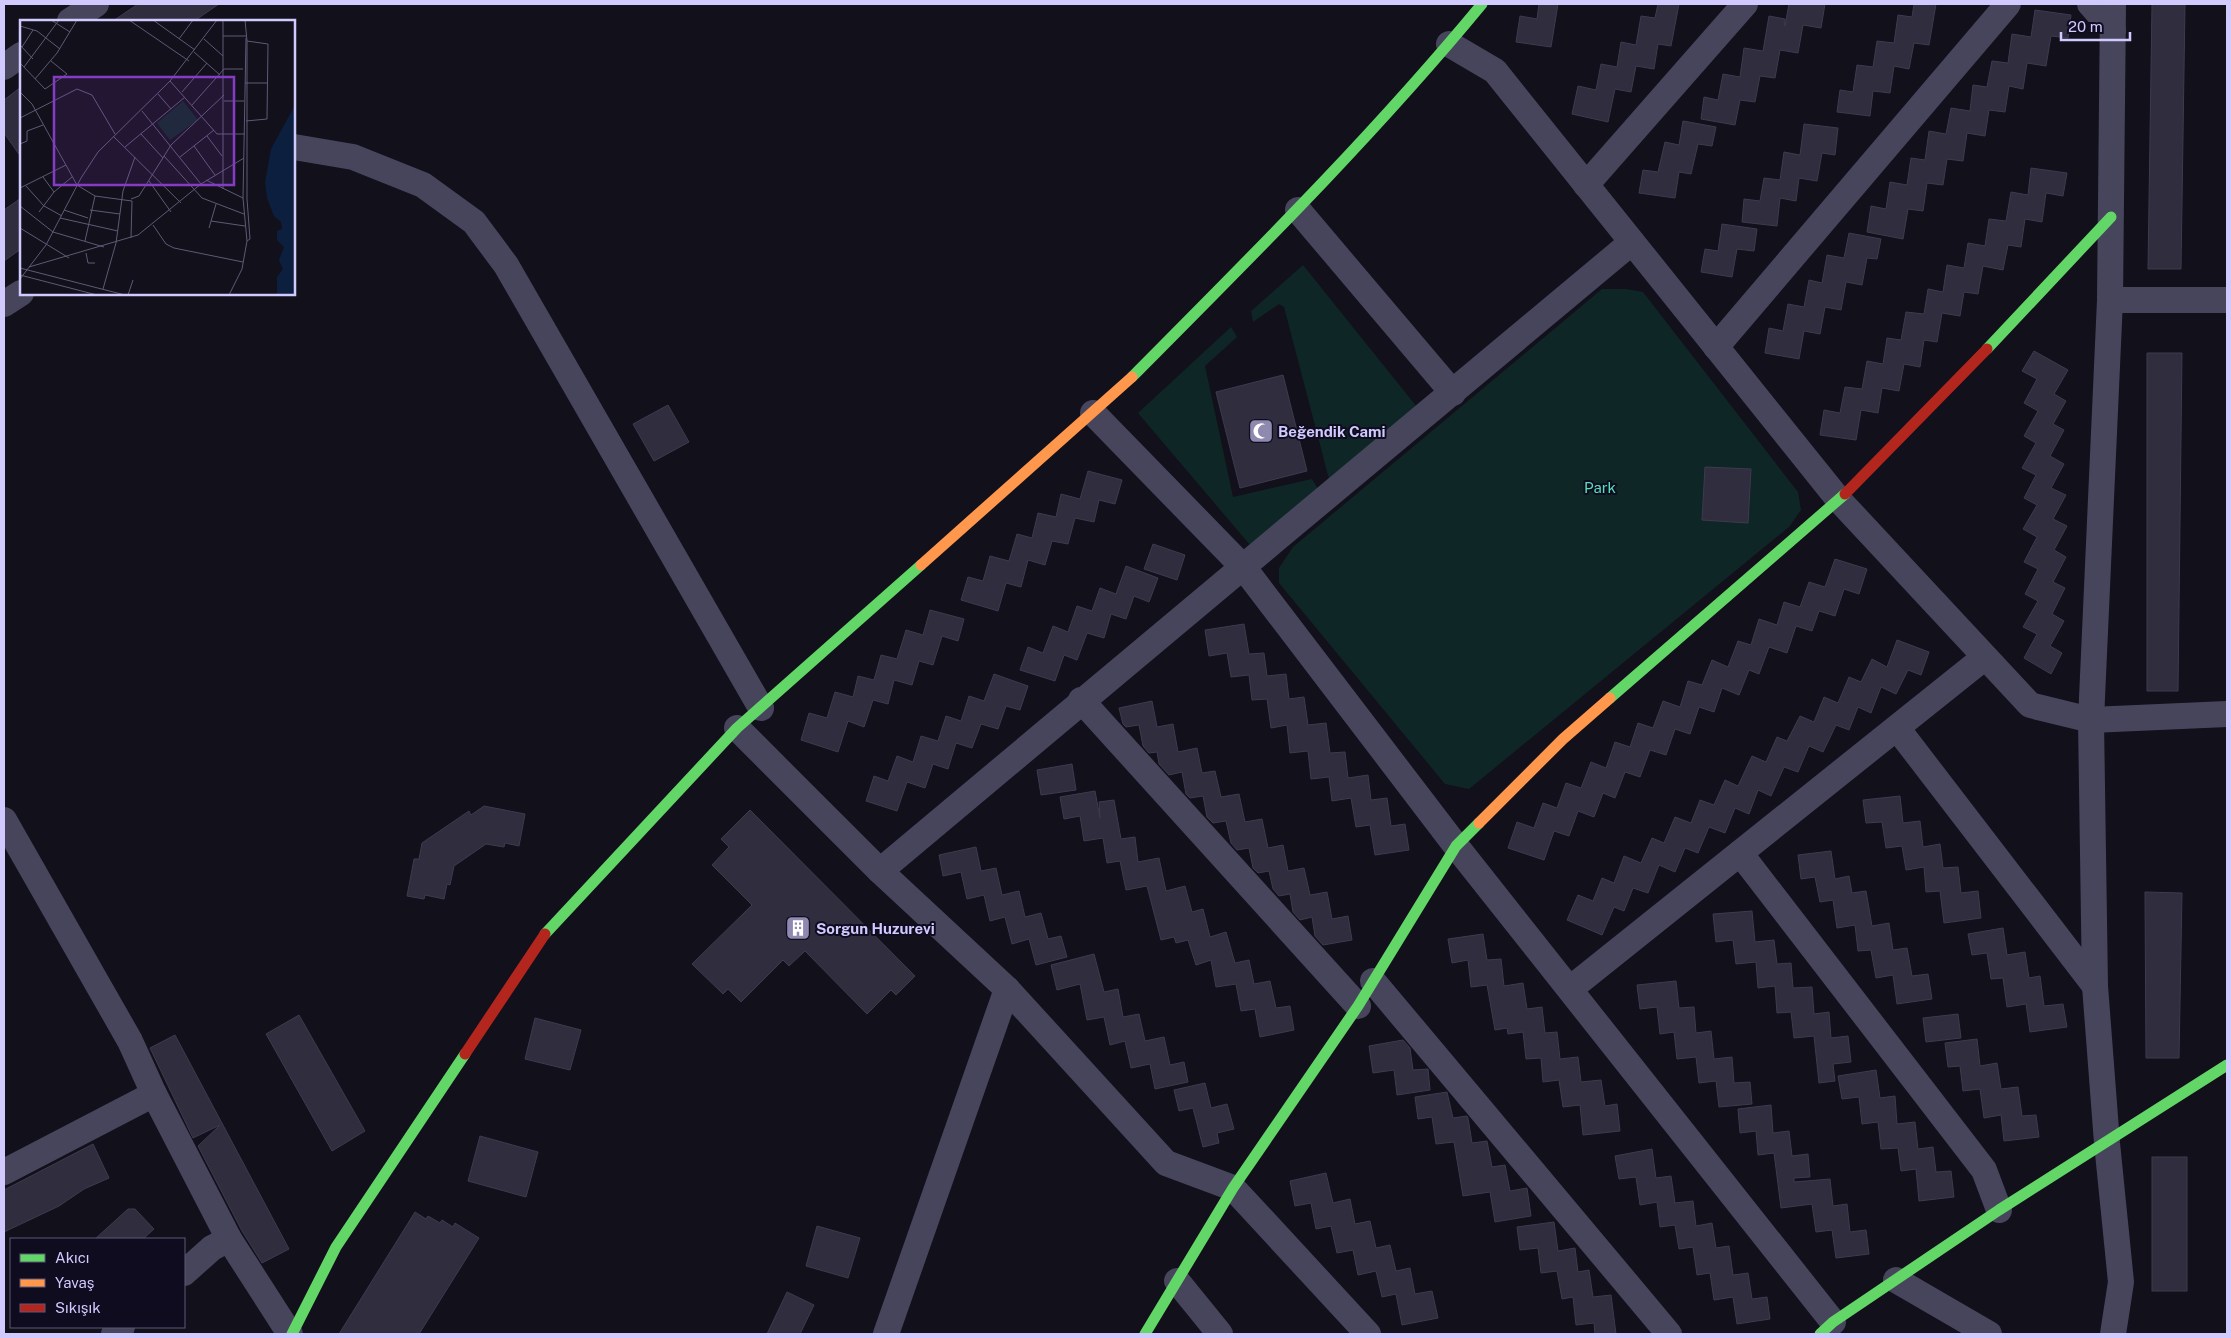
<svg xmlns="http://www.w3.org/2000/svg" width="2231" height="1338" viewBox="0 0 2231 1338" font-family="'Public Sans',sans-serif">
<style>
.green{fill:#0f2626}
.building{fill:#302d3e;stroke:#3e3a50}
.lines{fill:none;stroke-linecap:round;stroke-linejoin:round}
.street{stroke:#46455c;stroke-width:26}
.fast{stroke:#63d668;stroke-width:11}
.slow{stroke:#ff974d;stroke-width:11}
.jam{stroke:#b3261e;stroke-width:11}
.labels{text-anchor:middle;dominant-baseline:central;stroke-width:4;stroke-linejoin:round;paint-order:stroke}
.poi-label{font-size:15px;font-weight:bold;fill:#d0caff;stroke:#0f0c1f;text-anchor:start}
.park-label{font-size:15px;fill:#56dfbe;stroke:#0f0c1f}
.inset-road{fill:none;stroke:#5e5a76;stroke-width:1}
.view{fill:#843cc5;fill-opacity:0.15;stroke:#843cc5;stroke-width:2.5}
.inset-edge{fill:none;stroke:#d0caff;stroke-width:2.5}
</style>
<rect width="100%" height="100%" fill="#12101b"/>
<g class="green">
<polygon points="1303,265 1417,407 1329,479 1284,307 1279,304 1253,322 1251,311"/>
<polygon points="1602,289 1626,289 1643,292 1798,492 1801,510 1789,527 1469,789 1445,784 1279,583 1279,568 1293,547"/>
<polygon points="1231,327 1237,337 1205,366 1233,497 1312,479 1318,489 1250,545 1138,413"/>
</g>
<g class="building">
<polygon points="138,4 219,4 194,21 113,21"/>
<polygon points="1539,4 1558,4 1551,47 1516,42 1520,16 1537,19"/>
<polygon points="1658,4 1679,4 1671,46 1658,44 1654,69 1636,66 1631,92 1615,89 1608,122 1572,114 1578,86 1596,90 1601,64 1617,67 1621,42 1636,45 1641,16 1655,18"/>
<polygon points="1789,4 1825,4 1821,28 1803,25 1798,53 1780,50 1775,78 1760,76 1755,102 1740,100 1735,125 1701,119 1704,97 1718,100 1723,74 1740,77 1744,48 1763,51 1769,16 1785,19 1785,26"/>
<polygon points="1914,4 1936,4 1929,45 1914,43 1909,69 1894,66 1890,93 1873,91 1870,116 1837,112 1840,90 1853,92 1857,65 1873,67 1877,41 1894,43 1898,15 1912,17"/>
<polygon points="2152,4 2185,4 2181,269 2148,269"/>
<polygon points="2035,10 2071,15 2068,38 2051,36 2046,66 2027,63 2023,89 2009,86 2005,112 1989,110 1985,136 1967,133 1963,161 1947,159 1943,185 1927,183 1923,211 1908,209 1903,239 1867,232 1871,206 1886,209 1890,182 1907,185 1911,158 1925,160 1929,131 1946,134 1951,108 1970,111 1973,85 1987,87 1992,61 2008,63 2012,34 2031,37"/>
<polygon points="21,87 21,157 4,133 4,100"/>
<polygon points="1683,121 1716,127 1712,146 1698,144 1691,174 1679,172 1675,198 1639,193 1643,170 1658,172 1665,142 1679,145"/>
<polygon points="1804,124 1838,128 1835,155 1822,153 1817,181 1799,178 1796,201 1780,198 1777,226 1742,222 1744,199 1760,201 1764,178 1780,180 1784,152 1800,155"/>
<polygon points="2031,168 2067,173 2063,196 2046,193 2042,222 2025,219 2021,247 2008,245 2003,270 1983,266 1978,294 1964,292 1960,316 1942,313 1937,342 1924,340 1920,367 1904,364 1899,391 1882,388 1878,413 1861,410 1856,440 1820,435 1824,410 1840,413 1845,387 1862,389 1867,361 1883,364 1887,338 1901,340 1906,312 1924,314 1928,289 1943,292 1947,265 1964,268 1968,243 1985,246 1989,219 2006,221 2011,192 2028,195"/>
<polygon points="21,198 21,249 4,261 4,210"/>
<polygon points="1722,224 1757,229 1754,251 1737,249 1732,277 1701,272 1705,249 1718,251"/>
<polygon points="1849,233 1881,239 1877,259 1867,258 1862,285 1846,282 1841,310 1825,307 1820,334 1804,331 1799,359 1765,353 1769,328 1783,331 1788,304 1804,307 1809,280 1822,283 1827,255 1844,258"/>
<polygon points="2034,351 2068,370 2054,394 2066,401 2053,424 2064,430 2050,456 2064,464 2051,488 2066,495 2053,519 2067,526 2054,550 2066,557 2053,582 2065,588 2052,614 2064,621 2050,646 2062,653 2051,674 2024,658 2037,634 2023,627 2038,601 2025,594 2038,569 2024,562 2037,537 2023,529 2037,505 2024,498 2036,475 2022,468 2036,443 2024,436 2038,411 2024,403 2037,379 2022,371"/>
<polygon points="2147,353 2182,353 2178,691 2147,691"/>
<polygon points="1283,375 1307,471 1240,488 1216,392"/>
<polygon points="668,405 689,442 654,461 633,424"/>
<polygon points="1705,467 1751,469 1748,523 1702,520"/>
<polygon points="1088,471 1122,480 1115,504 1099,500 1094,522 1075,518 1068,544 1052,541 1045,565 1028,560 1021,587 1006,583 998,611 961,600 968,577 983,581 990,556 1009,561 1017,534 1032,538 1038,513 1056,517 1061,494 1080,499"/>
<polygon points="1153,544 1185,555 1177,580 1144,569"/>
<polygon points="1835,559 1867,569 1859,594 1844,589 1835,616 1819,611 1812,631 1796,626 1787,653 1769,647 1759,674 1749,670 1739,695 1722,688 1714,712 1699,707 1690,734 1675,729 1666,755 1650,750 1640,777 1625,772 1615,798 1603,793 1594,817 1578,811 1569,836 1554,831 1544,860 1508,848 1517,822 1534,828 1543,803 1557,808 1566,783 1581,788 1591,762 1606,768 1615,742 1630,747 1638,723 1653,728 1663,701 1680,707 1688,681 1702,685 1712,660 1728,667 1738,641 1751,645 1759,619 1777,625 1784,602 1800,607 1809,582 1825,587"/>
<polygon points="1126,566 1158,578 1149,602 1134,596 1126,619 1111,614 1104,638 1087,633 1077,660 1064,655 1055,681 1020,670 1028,647 1043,653 1053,626 1068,632 1077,606 1092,611 1100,588 1116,594"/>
<polygon points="930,610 964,619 958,641 942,636 933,665 919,661 912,685 894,680 888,704 873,700 864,727 848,721 838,752 801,740 809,713 827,718 835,692 853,697 858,676 874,680 881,655 897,659 906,630 923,635"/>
<polygon points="1244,624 1249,654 1264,653 1267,676 1286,674 1289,699 1304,697 1308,725 1326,723 1330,753 1345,752 1348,778 1368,775 1371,800 1387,798 1391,826 1405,824 1409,850 1375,855 1370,825 1356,827 1351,798 1332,801 1329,777 1311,779 1308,751 1290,753 1287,725 1271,728 1267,699 1252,700 1249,675 1231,677 1227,653 1209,656 1205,630"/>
<polygon points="1897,640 1929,652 1921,675 1908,670 1896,694 1881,687 1871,713 1858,707 1849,730 1836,725 1823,752 1809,746 1798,772 1784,767 1771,796 1758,790 1749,814 1735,808 1725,833 1709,827 1698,853 1685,848 1675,872 1659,865 1648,893 1633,888 1624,911 1614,907 1602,935 1567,920 1578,895 1593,901 1602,878 1614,883 1624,856 1641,863 1652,838 1664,843 1675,817 1691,823 1700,800 1714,805 1725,780 1738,786 1752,756 1766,762 1777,737 1787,741 1800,716 1814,722 1824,697 1838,703 1849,677 1861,682 1872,659 1887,667"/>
<polygon points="994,674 1028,686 1020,710 1006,706 998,729 981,724 972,748 956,743 948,769 933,764 925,788 907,782 897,811 866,801 874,776 888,781 897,756 913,762 921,736 938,741 946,716 961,721 969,696 984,701"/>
<polygon points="1152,701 1157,727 1173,724 1178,752 1197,748 1202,773 1215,771 1221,797 1239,794 1245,822 1262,819 1268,848 1283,845 1288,871 1304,868 1310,895 1327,892 1332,919 1348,916 1352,940 1323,945 1315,936 1312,917 1300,920 1293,912 1290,894 1279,896 1273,889 1269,871 1258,873 1253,868 1249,848 1237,850 1231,843 1226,821 1213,823 1207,817 1203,796 1190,798 1186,794 1182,772 1169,775 1159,764 1157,752 1149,753 1143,746 1139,725 1126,727 1123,724 1119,708"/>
<polygon points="1072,764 1076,790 1041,795 1037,770"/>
<polygon points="1095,791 1100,818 1099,802 1114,800 1121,839 1135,837 1138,862 1159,858 1166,891 1185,886 1192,912 1203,909 1210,937 1226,932 1235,963 1249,960 1254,984 1270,981 1276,1008 1290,1006 1294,1030 1260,1037 1255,1009 1241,1011 1236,984 1216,987 1211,960 1196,965 1188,940 1176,943 1174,937 1161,940 1147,886 1126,890 1120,861 1107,863 1103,838 1084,841 1080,816 1064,819 1060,797"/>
<polygon points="1900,796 1903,823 1920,821 1923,847 1940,844 1943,868 1958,867 1961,893 1978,891 1981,918 1944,923 1940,891 1926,892 1924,867 1906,870 1902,846 1886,848 1882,822 1866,823 1863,800"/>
<polygon points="484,806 525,814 519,846 505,843 504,847 486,844 454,866 450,885 447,884 444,899 425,895 424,899 407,896 414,859 419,859 422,843 469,811 471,815"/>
<polygon points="750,810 915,976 896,995 891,990 867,1014 805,951 789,966 783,960 741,1002 728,989 723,994 692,964 752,905 712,865 729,847 721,839"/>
<polygon points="976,847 981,871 996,868 1002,895 1019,891 1025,917 1041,913 1048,939 1061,936 1067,957 1036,965 1029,939 1012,944 1005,917 990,921 984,895 967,899 961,872 943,876 939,855"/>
<polygon points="1831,851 1835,879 1849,876 1852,893 1866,891 1872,926 1889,923 1893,950 1907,948 1912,976 1928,974 1932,999 1897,1004 1893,975 1876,978 1871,950 1858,951 1855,925 1837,928 1833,900 1820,902 1815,877 1801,879 1798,855"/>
<polygon points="2145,892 2182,893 2179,1058 2146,1058"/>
<polygon points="1752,911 1755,942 1774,940 1777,964 1791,963 1793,988 1812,987 1814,1014 1829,1012 1831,1038 1848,1036 1851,1062 1833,1064 1835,1081 1819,1083 1814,1036 1794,1038 1791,1012 1777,1013 1775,986 1758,988 1756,962 1736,964 1733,940 1716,942 1713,914"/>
<polygon points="2003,928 2007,955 2025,952 2029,978 2040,976 2044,1006 2063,1004 2067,1027 2030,1032 2026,1004 2007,1007 2003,978 1991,979 1987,953 1972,955 1968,934"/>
<polygon points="1483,934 1487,960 1501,959 1504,986 1523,983 1527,1009 1542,1007 1545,1033 1557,1032 1560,1059 1578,1057 1581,1082 1601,1080 1605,1106 1617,1104 1620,1131 1583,1135 1580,1105 1563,1107 1559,1080 1543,1082 1541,1058 1526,1059 1523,1032 1508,1034 1507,1028 1495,1030 1487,985 1471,987 1468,960 1452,963 1448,939"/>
<polygon points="1094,954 1104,992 1118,989 1123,1017 1139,1014 1145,1041 1164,1037 1170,1065 1184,1062 1188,1082 1155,1089 1150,1064 1131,1068 1125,1041 1110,1045 1104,1017 1087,1020 1080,984 1057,990 1051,965"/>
<polygon points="1676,981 1679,1008 1694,1007 1696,1033 1711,1031 1714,1059 1732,1057 1734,1083 1750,1082 1752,1104 1719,1107 1716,1081 1699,1083 1696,1057 1677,1059 1674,1032 1660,1034 1657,1007 1640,1009 1637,985"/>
<polygon points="1958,1014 1961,1038 1926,1042 1923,1018"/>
<polygon points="299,1015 365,1131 332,1151 266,1034"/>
<polygon points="535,1018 581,1030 570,1070 525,1059"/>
<polygon points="175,1035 289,1249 262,1263 242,1231 198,1146 220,1125 193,1138 150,1048"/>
<polygon points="1977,1039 1980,1066 1997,1063 2001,1089 2018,1087 2022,1116 2036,1115 2039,1137 2004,1141 2001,1115 1984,1118 1980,1089 1963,1091 1960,1066 1948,1067 1945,1043"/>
<polygon points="1403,1040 1410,1048 1413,1070 1428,1069 1430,1090 1397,1095 1394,1070 1373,1073 1369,1046"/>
<polygon points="1876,1070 1880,1098 1895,1096 1897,1124 1915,1122 1918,1149 1933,1147 1936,1172 1951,1171 1954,1197 1919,1201 1916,1169 1901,1171 1898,1148 1881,1149 1878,1122 1862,1124 1859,1097 1842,1099 1838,1076"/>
<polygon points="1205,1083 1211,1108 1227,1104 1234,1129 1217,1133 1219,1143 1203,1147 1193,1108 1179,1111 1174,1090"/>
<polygon points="1447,1092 1453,1118 1467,1116 1468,1118 1472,1143 1487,1141 1492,1167 1505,1165 1510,1191 1527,1188 1531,1216 1495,1222 1490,1192 1463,1196 1454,1142 1436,1144 1432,1117 1418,1119 1415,1097"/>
<polygon points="1771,1105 1773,1133 1789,1131 1792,1156 1808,1154 1810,1177 1794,1178 1794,1182 1830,1179 1833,1206 1847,1204 1850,1232 1866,1230 1869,1254 1836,1258 1832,1230 1816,1232 1812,1204 1781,1208 1774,1153 1758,1155 1756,1131 1740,1133 1738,1109"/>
<polygon points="480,1136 538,1152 526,1197 468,1181"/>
<polygon points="93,1144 109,1178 84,1189 59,1206 4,1232 4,1190"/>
<polygon points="1652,1149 1656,1178 1671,1176 1675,1203 1693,1201 1696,1226 1712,1223 1716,1248 1729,1246 1733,1275 1748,1273 1752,1299 1767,1297 1770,1319 1737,1324 1733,1297 1714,1300 1710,1273 1697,1275 1693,1247 1679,1249 1675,1225 1660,1227 1657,1202 1640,1205 1636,1177 1619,1179 1615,1156"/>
<rect x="2152" y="1157" width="35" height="134"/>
<polygon points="1326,1173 1333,1203 1350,1199 1355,1224 1370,1221 1376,1248 1390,1245 1396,1271 1410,1268 1415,1294 1432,1291 1438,1318 1402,1325 1396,1294 1382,1297 1376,1271 1358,1275 1353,1250 1337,1253 1331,1226 1316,1229 1311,1203 1295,1206 1290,1181"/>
<polygon points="128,1209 135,1209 154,1229 143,1239 95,1239"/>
<polygon points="415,1212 426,1219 428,1216 440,1223 442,1220 453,1227 455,1223 479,1238 419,1334 339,1334"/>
<polygon points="1554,1222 1558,1251 1575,1248 1578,1272 1589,1270 1593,1297 1611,1295 1616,1334 1595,1334 1594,1323 1576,1325 1573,1297 1562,1299 1557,1271 1541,1273 1538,1248 1520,1250 1517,1227"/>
<polygon points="817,1226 860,1238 848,1278 806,1266"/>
<polygon points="787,1292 814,1305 800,1334 767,1334"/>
</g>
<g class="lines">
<g class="street">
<polyline points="2090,4 2113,30"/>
<polyline points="2113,4 2110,300 2091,720 2095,986 2107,1143 2121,1282 2113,1334"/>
<polyline points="70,21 96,4"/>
<polyline points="1449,44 1495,71 1839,500 2030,705 2091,720 2227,714"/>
<polyline points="4,67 21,55"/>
<polyline points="294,147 353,157 423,185 474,222 506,265 761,708"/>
<polyline points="1586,185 1745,4"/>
<polyline points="1298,210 1453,393"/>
<polyline points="2110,300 2227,300"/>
<polyline points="4,304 21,293"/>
<polyline points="1716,347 2008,4"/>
<polyline points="1093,413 1244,568 1456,846 1833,1322"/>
<polyline points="1081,700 1358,1006"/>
<polyline points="737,728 880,871 1007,989 1166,1163 1233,1188 1368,1334"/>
<polyline points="1897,728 2095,986"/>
<polyline points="4,820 130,1041 154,1094 229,1239 290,1334"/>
<polyline points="1740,853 1984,1170 1999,1210"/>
<path d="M880 871C1129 660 1382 452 1632 242"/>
<polyline points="1373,981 1669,1334"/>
<polyline points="1570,989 1985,657"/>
<polyline points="4,1172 154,1094"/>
<polyline points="184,1273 212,1248 229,1239"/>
<polyline points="1896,1280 1989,1334"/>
<polyline points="1177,1281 1220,1334"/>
<polyline points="114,1334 122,1327"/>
<polyline points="886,1334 1007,989"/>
</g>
<g class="fast">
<polyline points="1987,349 2111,217"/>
<path d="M1132 377C1252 256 1373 136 1482 4"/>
<polyline points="1610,698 1845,494"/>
<polyline points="545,934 737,728 921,565"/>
<polyline points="292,1334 336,1247 465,1054"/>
<polyline points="1145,1334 1233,1188 1358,1006 1456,846 1479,823"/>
<polyline points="1820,1334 1833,1322 1999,1210 2227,1065"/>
</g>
<g class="slow">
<polyline points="921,565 1132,377"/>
<polyline points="1479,823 1563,739 1610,698"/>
</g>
<g class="jam">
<polyline points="1845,494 1987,349"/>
<polyline points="465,1054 545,934"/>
</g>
</g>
<defs>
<symbol id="mosque-square" viewBox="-11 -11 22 22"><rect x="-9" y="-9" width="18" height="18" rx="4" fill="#8e89af" stroke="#0f0c1f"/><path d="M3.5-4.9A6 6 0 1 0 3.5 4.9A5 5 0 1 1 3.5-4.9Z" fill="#fff"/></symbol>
<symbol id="building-square" viewBox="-11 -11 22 22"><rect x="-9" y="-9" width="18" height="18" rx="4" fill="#8e89af" stroke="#0f0c1f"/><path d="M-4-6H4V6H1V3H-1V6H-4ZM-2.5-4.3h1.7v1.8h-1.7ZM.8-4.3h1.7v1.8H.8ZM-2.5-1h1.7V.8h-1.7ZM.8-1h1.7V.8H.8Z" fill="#fff"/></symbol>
</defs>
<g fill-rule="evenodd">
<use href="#mosque-square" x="1247" y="417" width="28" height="28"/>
<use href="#building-square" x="784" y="914" width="28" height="28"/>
</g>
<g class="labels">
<g class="poi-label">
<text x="1278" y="431">Beğendik Cami</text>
<text x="816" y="928">Sorgun Huzurevi</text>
</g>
<g class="park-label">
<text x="1600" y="487">Park</text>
</g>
</g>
<g transform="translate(20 20)">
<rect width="275" height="275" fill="#12101b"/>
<path d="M163 81 178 100 150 120 137 103Z" fill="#0f2626"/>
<path d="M275 85V275H257V257L263 249 259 240 264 227 257 220V211L262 209 261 202 254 196 247 178 245 162 251 129Z" fill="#0d1f3f"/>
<path class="inset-road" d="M31 0 50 12M109 0 169 41M133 0 175 30M225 0 227 21V179L230 219 227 221 223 178 226 18M0 6 17 11 40 29M203 16H226M159 19 173 0M184 19 203 36M1 26 13 39M2 27 13 10M174 32 200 55M0 43 25 69 47 54 31 41M4 47 39 0M15 59 37 33 57 0M150 61 197 114H225M225 63H248M0 72 12 84 57 165 75 176 112 181 111 218M162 72 187 43M138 74 151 89M204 81H224M172 85 204 49H223M122 91 181 164M0 98 57 69 72 75 95 114M226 101 247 99 248 24 227 21M121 114 143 138M93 116 161 183M187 116 202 136M0 124 7 121V111L23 105M174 126 195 155M105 127 165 77M144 136 182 178 224 194M160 137 194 110M23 157 34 172M186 160 223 178M129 161 151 192M6 166 24 186 42 196M0 168 46 145M203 169V0M111 179 119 176 151 125 204 75M0 186 33 212 84 227M44 190 68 198M70 190 100 194M19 192 34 172 52 157M40 198 98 211M191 201 225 206M133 205 146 224 154 228 223 242M0 208 49 238M189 208 196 184M65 221 75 176M66 233 68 243H75M9 247 118 215 181 164 224 138M0 248 105 275M0 255 77 275M0 259 26 225 61 158 78 132 150 61 197 0M83 269 96 223 103 171 115 137M108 275 113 260M209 275 222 249 227 221"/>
<path class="view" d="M34 57H214V165H34Z"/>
<rect width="275" height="275" class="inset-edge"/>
</g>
<rect width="2231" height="1338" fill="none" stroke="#d0caff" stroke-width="10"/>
<rect x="10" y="1238" width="175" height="90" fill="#0f0c1f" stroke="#5c5879"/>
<rect x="20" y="1254" width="25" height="8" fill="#63d668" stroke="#5c5879"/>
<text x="55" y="1263" font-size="15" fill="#d0caff">Akıcı</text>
<rect x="20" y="1279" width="25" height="8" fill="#ff974d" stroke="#5c5879"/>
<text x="55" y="1288" font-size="15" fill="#d0caff">Yavaş</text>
<rect x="20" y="1304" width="25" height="8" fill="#b3261e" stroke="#5c5879"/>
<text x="55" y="1313" font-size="15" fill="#d0caff">Sıkışık</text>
<path d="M2061 32v8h69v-8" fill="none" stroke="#d0caff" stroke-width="2.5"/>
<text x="2068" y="32" font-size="15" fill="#d0caff" stroke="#0f0c1f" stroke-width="4" paint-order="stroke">20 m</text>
</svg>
